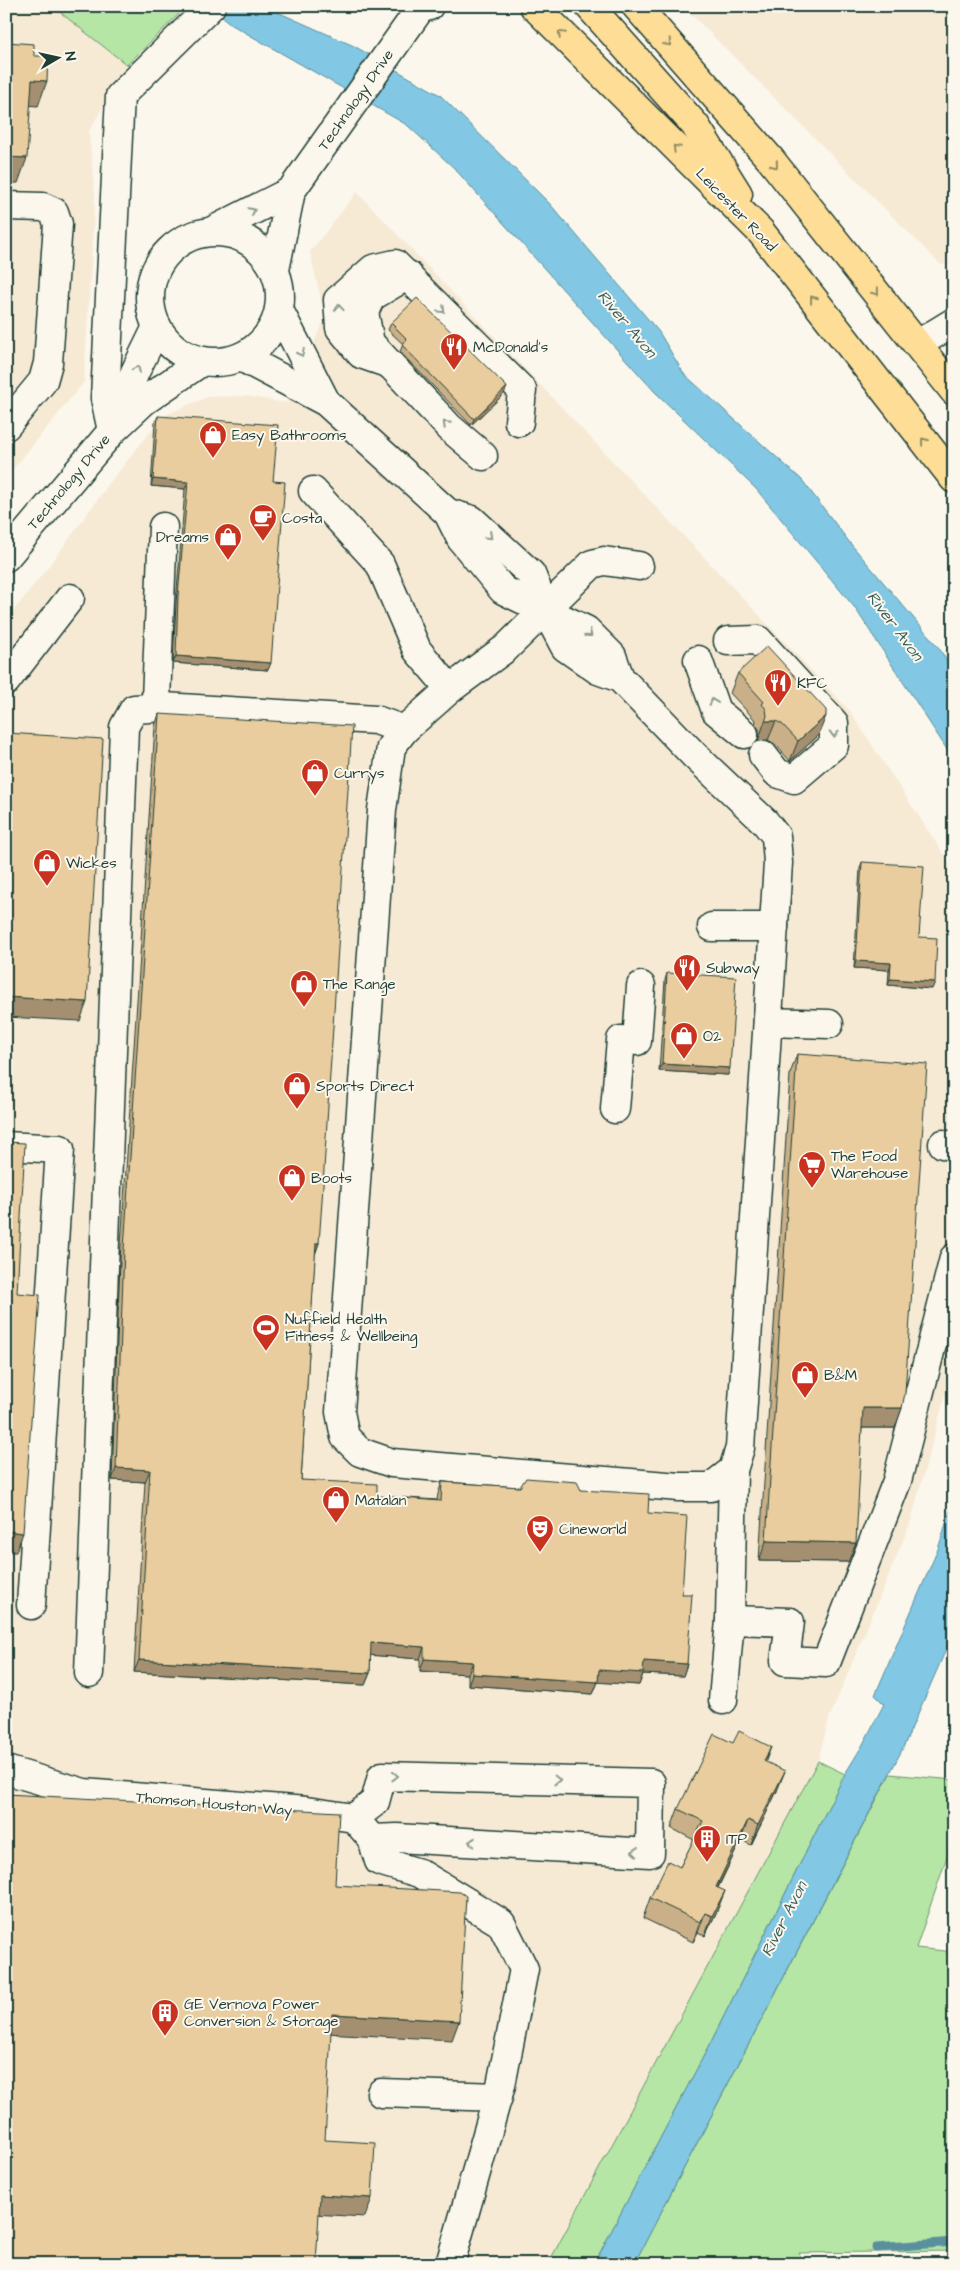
<svg xmlns="http://www.w3.org/2000/svg" width="960" height="2270" viewBox="0 0 960 2270" font-family="'Architects Daughter',sans-serif">
<style>
.built{fill:#f6ead5}
.green{fill:#b6e6a5;stroke:#6a926c}
.water{fill:#82c7e3;stroke:#5a909d}
.lines{fill:none;stroke-linecap:round;stroke-linejoin:round}
.stream{stroke:#5a909d;stroke-width:9}
.minor-casing{stroke:#1f3d34;stroke-width:31}
.highway-casing{stroke:#1f3d34;stroke-width:31}
.minor{stroke:#fbf7ec;stroke-width:28}
.highway{stroke:#fedd96;stroke-width:28}
.wall{fill:#c9b088;stroke:#1f3d34}
.shaded-wall{fill:#a4906f;stroke:#1f3d34}
.building{fill:#eacd9e;stroke:#1f3d34}
.oneway{stroke:#8e8d65}
.oneway2{stroke:#8d9a90}
.labels{text-anchor:middle;dominant-baseline:central;stroke-width:4;stroke-linejoin:round;paint-order:stroke}
.street-label{font-size:15px;fill:#1f3d34;stroke:#fbf7ec}
.poi-label{font-size:15px;fill:#1f3d34;stroke:#fbf7ec;text-anchor:start}
.water-label{font-size:16px;font-style:italic;fill:#386060;stroke:#fbf7ec}
</style>
<rect width="100%" height="100%" fill="#fbf7ec"/>
<filter id="ink" filterUnits="userSpaceOnUse"><feTurbulence type="fractalNoise" baseFrequency=".02" numOctaves="2"/><feDisplacementMap in="SourceGraphic" scale="10" xChannelSelector="R" yChannelSelector="G"/><feConvolveMatrix kernelMatrix="1 2 1 2 8 2 1 2 1" color-interpolation-filters="sRGB"/></filter>
<g filter="url(#ink)">
<g class="built">
<polygon points="6,6 52,6 127,65 89,131 95,197 84,382 6,478"/>
<polygon points="683,6 954,6 954,263 941,265"/>
<polygon points="357,192 849,710 954,870 954,1363 910,1524 829,1719 818,1761 548,2264 6,2264 6,620 55,558 114,477 163,416 207,397 247,396 286,403 325,318 310,252"/>
</g>
<g class="green">
<polygon points="52,6 187,6 127,65"/>
<polygon points="818,1761 845,1774 711,2042 594,2264 548,2264"/>
<polygon points="890,1774 954,1780 954,1836 916,1948 954,1952 954,2251 799,2253 802,2264 634,2264"/>
</g>
<g class="water">
<polygon points="209,6 264,6 354,46 440,95 550,204 659,332 684,374 802,480 850,543 939,648 954,673 954,766 946,748 855,608 756,489 654,391 454,168 407,125 232,25"/>
<polygon points="954,1498 954,1631 903,1748 634,2264 594,2264 711,2042 845,1774 862,1746 884,1704 875,1695 938,1549"/>
</g>
<g class="lines">
<polyline class="stream" points="876,2248 954,2242"/>
<defs>
<g id="minor">
<polyline points="6,206 43,207 54,212 58,224 48,363 43,381 6,426"/>
<polyline points="212,231 291,191"/>
<circle cx="215" cy="297" r="65"/>
<polyline points="275,270 291,191 420,9 429,6"/>
<polyline points="408,275 371,297 364,312 370,343 450,428 483,456"/>
<polyline points="279,310 326,402"/>
<polyline points="918,344 954,322"/>
<polyline points="241,357 326,402 448,513 461,539 503,590 586,630 612,656 620,678 695,756 765,822 776,836 778,863 740,1448 733,1470 711,1487 679,1487 392,1463 360,1452 345,1437 340,1412 382,810 391,747 404,730 450,689 506,648 592,564 604,561 639,566"/>
<polyline points="390,364 361,354 340,328 338,300 373,269 395,264 522,390 519,422"/>
<polyline points="115,424 135,372 157,327"/>
<polyline points="112,431 105,398 120,96 211,6"/>
<polyline points="313,491 380,564 417,650 450,689"/>
<polyline points="448,513 472,520 531,574 546,611 565,647 598,670 620,678"/>
<polyline points="163,527 156,700 164,707"/>
<polyline points="6,557 112,431 144,401 201,362"/>
<polyline points="728,641 758,640 834,723 834,745 794,779 777,773 763,755"/>
<polyline points="698,660 716,711 744,734"/>
<polyline points="6,681 70,598"/>
<polyline points="712,927 774,927"/>
<polyline points="768,1022 829,1024"/>
<polyline points="637,1041 641,986"/>
<polyline points="615,1109 621,1040"/>
<polyline points="943,1144 954,1147"/>
<polyline points="6,1146 60,1149 31,1605"/>
<polyline points="730,1620 790,1622 785,1661 826,1663 897,1481 954,1258"/>
<polyline points="89,1673 124,727 134,709 164,707 376,720 404,730"/>
<polyline points="723,1700 730,1620 733,1470"/>
<polyline points="6,1770 84,1793 306,1811 354,1818 372,1839 379,1861 419,1873 501,1923 524,1969 501,2085 450,2264"/>
<polyline points="354,1818 375,1802 382,1776 651,1783 650,1853 397,1838 372,1839"/>
<polyline points="381,2093 498,2097"/>
</g>
<g id="highway">
<polyline points="534,6 761,232 954,479"/>
<polyline points="589,6 695,125 738,194"/>
<polyline points="636,6 771,160 954,391"/>
</g>
</defs>
<use href="#minor" class="minor-casing"/>
<use href="#highway" class="highway-casing"/>
<use href="#minor" class="minor"/>
<use href="#highway" class="highway"/>
</g>
<g class="wall">
<polygon points="391,323 504,394 471,425 400,352 403,344 388,330"/>
<polygon points="158,416 273,481 268,670 173,663 176,603 185,489 151,486 155,423"/>
<polygon points="738,673 818,736 790,761 775,744 768,740 758,741 759,736 759,729 755,724 756,721 730,693"/>
<polygon points="159,714 319,1243 315,1254 301,1480 377,1496 437,1500 438,1494 442,1482 520,1487 581,1490 648,1513 682,1594 687,1664 683,1676 643,1674 639,1685 598,1682 593,1694 468,1685 468,1674 420,1671 420,1659 370,1655 370,1673 365,1685 134,1672 145,1482 112,1480 120,1261 155,726"/>
<polygon points="862,862 919,937 932,989 888,985 889,970 854,968 860,868"/>
<polygon points="667,973 728,1075 659,1071 665,980"/>
<polygon points="797,1054 902,1408 895,1428 862,1428 848,1562 759,1561 790,1074"/>
<polygon points="766,1762 777,1791 751,1845 741,1840 718,1888 717,1911 705,1936 698,1932 693,1942 643,1918 650,1898 680,1867 694,1840 671,1828 678,1809"/>
</g>
<g class="shaded-wall">
<polygon points="32,80 47,81 38,106 23,105"/>
<polygon points="6,157 27,158 18,183 6,183"/>
<polygon points="507,387 504,394 471,425 474,419"/>
<polygon points="153,479 188,482 185,489 151,486"/>
<polygon points="176,656 271,663 268,670 173,663"/>
<polygon points="826,716 818,736 790,761 798,741"/>
<polygon points="765,721 776,721 768,740 758,741"/>
<polygon points="856,961 891,963 889,970 854,968"/>
<polygon points="890,979 935,982 932,989 888,985"/>
<polygon points="6,997 87,1002 80,1021 6,1017"/>
<polygon points="662,1064 730,1068 728,1075 659,1071"/>
<polygon points="316,1243 319,1243 315,1255"/>
<polygon points="863,1408 902,1408 895,1428 856,1428"/>
<polygon points="116,1468 150,1470 145,1482 112,1480"/>
<polygon points="6,1531 23,1533 16,1552 6,1552"/>
<polygon points="766,1541 856,1543 848,1562 759,1561"/>
<polygon points="371,1643 424,1647 420,1659 367,1655"/>
<polygon points="424,1659 473,1662 468,1674 420,1671"/>
<polygon points="139,1660 370,1673 365,1685 134,1672"/>
<polygon points="644,1661 687,1664 683,1676 643,1674 639,1685 594,1682 599,1670"/>
<polygon points="472,1674 598,1682 593,1694 468,1685"/>
<polygon points="771,1747 764,1766 764,1761"/>
<polygon points="785,1771 777,1791 751,1845 758,1825"/>
<polygon points="748,1820 741,1840 708,1907 716,1887"/>
<polygon points="725,1891 717,1911 705,1936 712,1916"/>
<polygon points="705,1913 698,1932 693,1942 700,1922"/>
<polygon points="332,2014 459,2021 452,2040 325,2033"/>
<polygon points="320,2195 372,2198 365,2217 313,2214"/>
</g>
<g class="building">
<polygon points="6,42 34,44 34,56 48,56 47,81 32,80 27,158 6,157"/>
<polygon points="417,298 507,387 474,419 402,345 407,339 391,323"/>
<polygon points="158,416 278,425 273,481 285,482 271,663 176,656 178,596 188,482 153,479"/>
<polygon points="767,646 826,710 826,716 798,741 782,724 776,721 765,721 767,716 766,709 762,704 764,702 738,673"/>
<polygon points="159,714 352,726 322,1201 319,1243 316,1243 301,1480 377,1484 377,1496 441,1501 442,1482 520,1487 526,1478 577,1482 581,1490 649,1494 648,1513 687,1516 682,1594 692,1594 687,1664 644,1661 643,1673 599,1670 598,1682 472,1674 473,1662 424,1659 424,1647 371,1643 370,1673 139,1660 150,1470 116,1468 124,1249"/>
<polygon points="6,733 103,739 87,1002 6,997"/>
<polygon points="862,862 924,866 919,937 937,938 935,982 890,979 891,963 856,961"/>
<polygon points="667,973 736,977 730,1068 662,1064"/>
<polygon points="797,1054 927,1064 905,1393 902,1408 863,1408 856,1543 766,1541"/>
<polygon points="6,1142 25,1143 17,1293 40,1295 23,1533 6,1531"/>
<polygon points="739,1731 771,1747 764,1761 785,1771 758,1825 748,1820 716,1887 725,1891 712,1916 705,1913 700,1922 650,1898 668,1861 680,1867 703,1821 678,1809 714,1734 733,1743"/>
<polygon points="6,1794 339,1812 335,1885 460,1892 466,1896 459,2021 332,2014 325,2140 375,2143 372,2198 320,2195 316,2264 6,2264"/>
<polygon points="954,2262 954,2264 941,2264 941,2263"/>
</g>
<defs><path id="oneway-chevron" d="M-2-3.5L2.5 0L-2 3.5" fill="none" stroke-width="1.6" stroke-linecap="round" stroke-linejoin="round" transform="scale(1.25)"/></defs>
<g class="oneway">
<use href="#oneway-chevron" transform="translate(561 34) rotate(-135)"/>
<use href="#oneway-chevron" transform="translate(668 43) rotate(49)"/>
<use href="#oneway-chevron" transform="translate(676 148) rotate(-135)"/>
<use href="#oneway-chevron" transform="translate(775 165) rotate(51)"/>
<use href="#oneway-chevron" transform="translate(876 292) rotate(51)"/>
<use href="#oneway-chevron" transform="translate(813 299) rotate(-128)"/>
<use href="#oneway-chevron" transform="translate(924 441) rotate(-128)"/>
</g>
<g class="oneway2">
<use href="#oneway-chevron" transform="translate(252 211) rotate(-27)"/>
<use href="#oneway-chevron" transform="translate(339 308) rotate(-94)"/>
<use href="#oneway-chevron" transform="translate(442 310) rotate(45)"/>
<use href="#oneway-chevron" transform="translate(301 353) rotate(63)"/>
<use href="#oneway-chevron" transform="translate(137 369) rotate(-65)"/>
<use href="#oneway-chevron" transform="translate(446 424) rotate(-135)"/>
<use href="#oneway-chevron" transform="translate(489 536) rotate(43)"/>
<use href="#oneway-chevron" transform="translate(589 634) rotate(40)"/>
<use href="#oneway-chevron" transform="translate(713 702) rotate(-110)"/>
<use href="#oneway-chevron" transform="translate(834 734) rotate(91)"/>
<use href="#oneway-chevron" transform="translate(395 1776) rotate(1)"/>
<use href="#oneway-chevron" transform="translate(557 1780) rotate(1)"/>
<use href="#oneway-chevron" transform="translate(472 1842) rotate(-176)"/>
<use href="#oneway-chevron" transform="translate(635 1852) rotate(-176)"/>
</g>
</g>
<defs>
<symbol id="restaurant-pin" viewBox="-11 -11 22 30"><path d="M0 17L-7.5 6A9.5 9.5 0 1 1 7.5 6Z" fill="#c8321e" stroke="#fbf7ec"/><path d="M-5-6h1v4h1v-4h1v4h1v-4h1v5L-1.5 .5V6h-2V.5L-5-1ZM5-6V6H3V1.5H1.5Q1.5-4 5-6Z" fill="#fff"/></symbol>
<symbol id="shop-pin" viewBox="-11 -11 22 30"><path d="M0 17L-7.5 6A9.5 9.5 0 1 1 7.5 6Z" fill="#c8321e" stroke="#fbf7ec"/><path d="M-5-2.5h2.3a2.7 3.5 0 0 1 5.4 0H5L5.5 6h-11ZM-1.5-2.5h3a1.5 2.3 0 0 0-3 0Z" fill="#fff"/></symbol>
<symbol id="cafe-pin" viewBox="-11 -11 22 30"><path d="M0 17L-7.5 6A9.5 9.5 0 1 1 7.5 6Z" fill="#c8321e" stroke="#fbf7ec"/><path d="M-5.5-4.5H6V0H3Q3 3.5 0 3.5H-2.5Q-5.5 3.5-5.5 0ZM3-3.2v2h1.7v-2ZM-6 4.5H4V6H-6Z" fill="#fff"/></symbol>
<symbol id="supermarket-pin" viewBox="-11 -11 22 30"><path d="M0 17L-7.5 6A9.5 9.5 0 1 1 7.5 6Z" fill="#c8321e" stroke="#fbf7ec"/><path d="M-6-5.5h2.5l.6 2H6L4.5 2H-2.5L-4.4-4H-6ZM-1.5 3.2a1.3 1.3 0 1 0 .1 0ZM3 3.2a1.3 1.3 0 1 0 .1 0Z" fill="#fff"/></symbol>
<symbol id="stadium-pin" viewBox="-11 -11 22 30"><path d="M0 17L-7.5 6A9.5 9.5 0 1 1 7.5 6Z" fill="#c8321e" stroke="#fbf7ec"/><path d="M0-5a6.5 5 0 1 0 0 10a6.5 5 0 1 0 0-10ZM-3.5-1.8h7v3.6h-7Z" fill="#fff"/></symbol>
<symbol id="theatre-pin" viewBox="-11 -11 22 30"><path d="M0 17L-7.5 6A9.5 9.5 0 1 1 7.5 6Z" fill="#c8321e" stroke="#fbf7ec"/><path d="M-5-5.5Q0-4 5-5.5V0Q5 5 0 6Q-5 5-5 0ZM-3.3-2.5H-1v1.5H-3.3ZM1-2.5H3.3v1.5H1ZM-2.8 1Q0 5.5 2.8 1Z" fill="#fff"/></symbol>
<symbol id="building-pin" viewBox="-11 -11 22 30"><path d="M0 17L-7.5 6A9.5 9.5 0 1 1 7.5 6Z" fill="#c8321e" stroke="#fbf7ec"/><path d="M-4-6H4V6H1V3H-1V6H-4ZM-2.5-4.3h1.7v1.8h-1.7ZM.8-4.3h1.7v1.8H.8ZM-2.5-1h1.7V.8h-1.7ZM.8-1h1.7V.8H.8Z" fill="#fff"/></symbol>
</defs>
<g fill-rule="evenodd">
<use href="#restaurant-pin" x="438" y="331" width="32" height="43"/>
<use href="#shop-pin" x="197" y="419" width="32" height="43"/>
<use href="#cafe-pin" x="247" y="502" width="32" height="43"/>
<use href="#shop-pin" x="212" y="521" width="32" height="43"/>
<use href="#restaurant-pin" x="762" y="667" width="32" height="43"/>
<use href="#shop-pin" x="299" y="757" width="32" height="43"/>
<use href="#shop-pin" x="31" y="847" width="32" height="43"/>
<use href="#restaurant-pin" x="671" y="952" width="32" height="43"/>
<use href="#shop-pin" x="288" y="968" width="32" height="43"/>
<use href="#shop-pin" x="668" y="1020" width="32" height="43"/>
<use href="#shop-pin" x="281" y="1070" width="32" height="43"/>
<use href="#supermarket-pin" x="796" y="1149" width="32" height="43"/>
<use href="#shop-pin" x="276" y="1162" width="32" height="43"/>
<use href="#stadium-pin" x="250" y="1312" width="32" height="43"/>
<use href="#shop-pin" x="789" y="1359" width="32" height="43"/>
<use href="#shop-pin" x="320" y="1484" width="32" height="43"/>
<use href="#theatre-pin" x="524" y="1513" width="32" height="43"/>
<use href="#building-pin" x="691" y="1823" width="32" height="43"/>
<use href="#building-pin" x="149" y="1997" width="32" height="43"/>
</g>
<g class="labels">
<g class="street-label">
<text transform="translate(356 100) rotate(-55)">Technology Drive</text>
<text transform="translate(736 210) rotate(46)">Leicester Road</text>
<text transform="translate(69 482) rotate(-50)">Technology Drive</text>
<text transform="translate(214 1804) rotate(5)">Thomson Houston Way</text>
</g>
<g class="poi-label">
<text x="473" y="347">McDonald's</text>
<text x="232" y="435">Easy Bathrooms</text>
<text x="282" y="518">Costa</text>
<text x="209" y="537" text-anchor="end">Dreams</text>
<text x="797" y="683">KFC</text>
<text x="334" y="773">Currys</text>
<text x="66" y="863">Wickes</text>
<text x="706" y="968">Subway</text>
<text x="323" y="984">The Range</text>
<text x="703" y="1036">O2</text>
<text x="316" y="1086">Sports Direct</text>
<text x="831" y="1156">The Food<tspan x="831" dy="17">Warehouse</tspan></text>
<text x="311" y="1178">Boots</text>
<text x="285" y="1319">Nuffield Health<tspan x="285" dy="17">Fitness &amp; Wellbeing</tspan></text>
<text x="824" y="1375">B&amp;M</text>
<text x="355" y="1500">Matalan</text>
<text x="559" y="1529">Cineworld</text>
<text x="726" y="1839">ITP</text>
<text x="184" y="2004">GE Vernova Power<tspan x="184" dy="17">Conversion &amp; Storage</tspan></text>
</g>
<g class="water-label">
<text transform="translate(627 324) rotate(50)">River Avon</text>
<text transform="translate(895 626) rotate(53)">River Avon</text>
<text transform="translate(784 1919) rotate(-63)">River Avon</text>
</g>
</g>
<rect width="960" height="2270" fill="none" stroke="#fbf7ec" stroke-width="25"/>
<rect x="12" y="12" width="935" height="2245" fill="none" stroke="#1f3d34" stroke-width="2" filter="url(#ink)"/>
<g transform="translate(58 58) rotate(81)" stroke="#fbf7ec" stroke-width="4" paint-order="stroke">
<path d="M0-4L9 19L0 12L-9 19Z" fill="#1f3d34"/>
<text y="-8" font-size="14" font-weight="bold" text-anchor="middle" fill="#1f3d34">N</text>
</g>
</svg>
